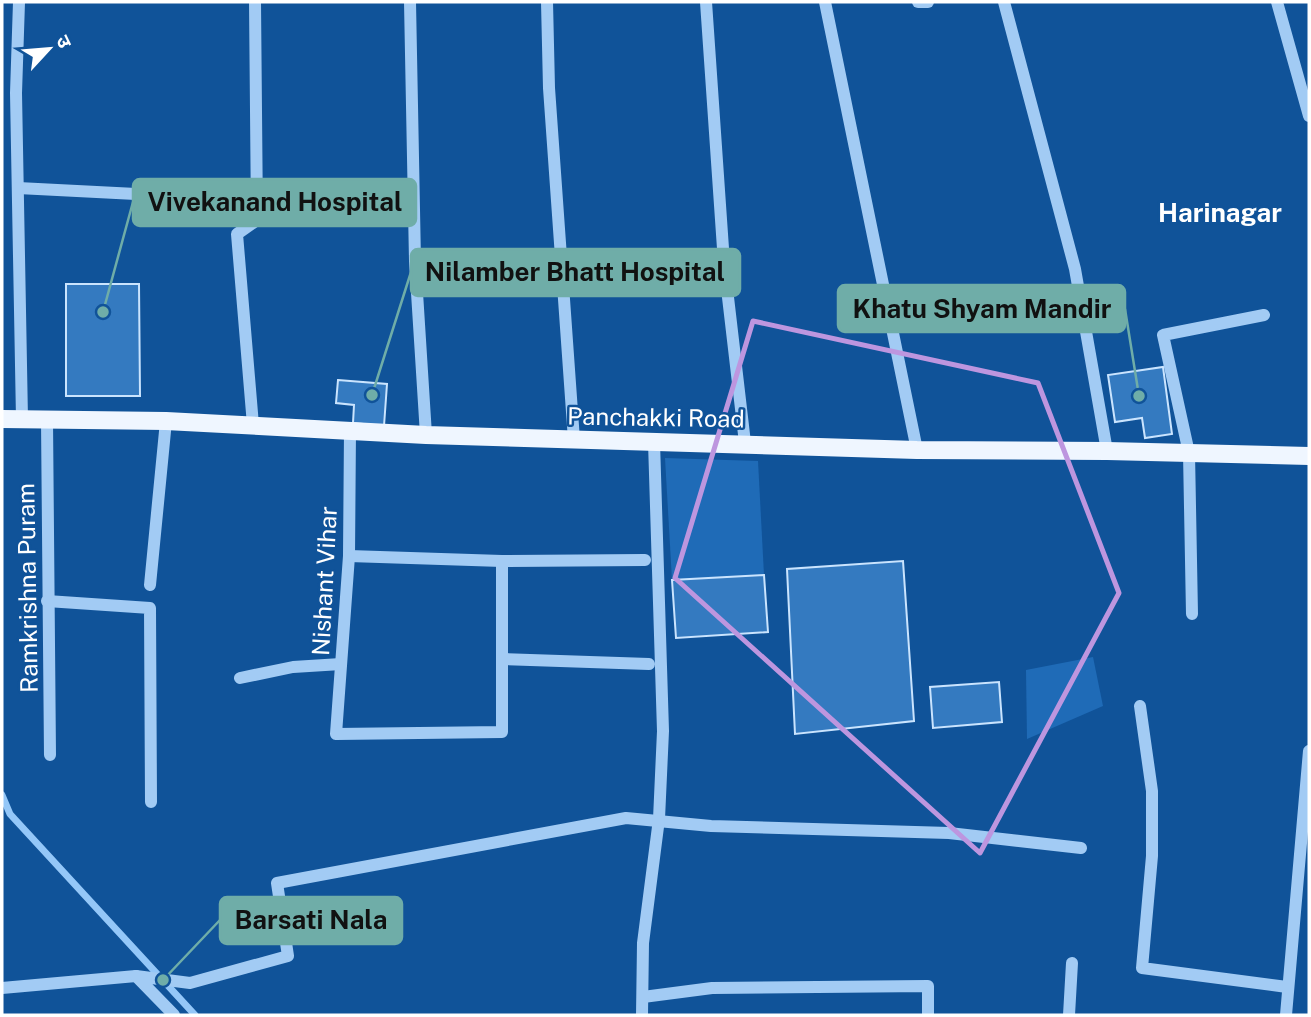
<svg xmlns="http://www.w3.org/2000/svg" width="1311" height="1017" viewBox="0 0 1311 1017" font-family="'Public Sans','Noto Sans Devanagari',sans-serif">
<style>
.green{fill:#1f6bb7}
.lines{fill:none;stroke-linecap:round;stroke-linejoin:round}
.stream{stroke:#94c7f8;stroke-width:7}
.building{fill:#347ac0;stroke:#cae4fe;stroke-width:2}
.minor{stroke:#a2cbf4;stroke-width:12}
.major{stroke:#eff6ff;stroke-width:18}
.marked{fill:none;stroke:#bd96df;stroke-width:5;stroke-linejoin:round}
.labels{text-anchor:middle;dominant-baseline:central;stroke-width:5;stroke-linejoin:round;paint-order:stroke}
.street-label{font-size:24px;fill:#fff;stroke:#105399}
.neighbourhood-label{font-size:26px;font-weight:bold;fill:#fff;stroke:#105399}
.leader{fill:none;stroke:#6fada8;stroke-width:2.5}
.callout-dot{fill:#6fada8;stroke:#105399;stroke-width:2.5}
.callout{fill:#6fada8;stroke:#6fada8;stroke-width:2.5}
.callout-label{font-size:26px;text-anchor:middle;font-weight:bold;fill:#111}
</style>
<rect width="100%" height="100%" fill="#105399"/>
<g class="green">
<polygon points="665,458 758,461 764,575 672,580"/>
<polygon points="1093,657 1103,706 1027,739 1026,670"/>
</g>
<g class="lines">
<polyline class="stream" points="2,795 10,814 195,1015"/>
</g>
<g class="building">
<polygon points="66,284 139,284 140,396 66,396"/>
<polygon points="1163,367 1172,434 1145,438 1142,418 1115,422 1108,375"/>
<polygon points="338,380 387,384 384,426 353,423 354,405 336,403"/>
<polygon points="903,561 914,721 795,734 787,569"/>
<polygon points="764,575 768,632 676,638 672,580"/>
<polygon points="999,682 1002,722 933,728 930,687"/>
</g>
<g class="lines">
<g class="minor">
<polyline points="19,2 16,93 22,419"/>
<polyline points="410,2 415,261 426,435"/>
<polyline points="547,2 549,88 574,440"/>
<polyline points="706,2 724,263 745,443"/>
<polyline points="825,2 917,450"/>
<polyline points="918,2 928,2"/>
<polyline points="1004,2 1075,269 1107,451"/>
<polyline points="1277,2 1309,116"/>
<polyline points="18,188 136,194"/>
<polyline points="47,420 50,755"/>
<polyline points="253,425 237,234 257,220 255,2"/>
<polyline points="350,430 349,556 336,734 502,732 502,561"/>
<polyline points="349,556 502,561 645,560"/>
<polyline points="150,585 166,421"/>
<polyline points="47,601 150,608 151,802"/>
<polyline points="1192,614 1189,453 1163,335 1264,315"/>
<polyline points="503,659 649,664"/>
<polyline points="240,678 293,667 341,664"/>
<polyline points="1140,706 1152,791 1152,856 1142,968 1287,987"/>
<polyline points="2,988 136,976"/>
<polyline points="643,997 712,988 928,986 928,1015"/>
<polyline points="174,1015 136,976 190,983 288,956 277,883 626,818 711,826 949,833 1081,848"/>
<polyline points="642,1015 643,943 659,819 663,731 654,442"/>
<polyline points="1069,1015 1072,963"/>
<polyline points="1286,1015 1309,751"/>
</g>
<polyline class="major" points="2,419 166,421 426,435 917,450 1107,451 1309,456"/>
</g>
<path class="marked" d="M753 321 1038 383 1119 593 980 853 675 578Z"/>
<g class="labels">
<g class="street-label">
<text transform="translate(656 417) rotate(1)">Panchakki Road</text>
<text transform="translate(324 581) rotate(-87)">Nishant Vihar</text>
<text transform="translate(27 588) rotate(-91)">Ramkrishna Puram</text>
</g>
<g class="neighbourhood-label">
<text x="1220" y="212">Harinagar</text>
</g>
</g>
<path class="leader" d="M103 312L133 202M372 395L411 272M1139 396L1125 309M163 980L220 920"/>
<g class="callout-dot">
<circle cx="103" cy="312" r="7"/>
<circle cx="372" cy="395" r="7"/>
<circle cx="1139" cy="396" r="7"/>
<circle cx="163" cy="980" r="7"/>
</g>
<g class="callout">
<rect x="133" y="179" width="283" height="47" rx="7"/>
<rect x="411" y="249" width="329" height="47" rx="7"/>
<rect x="838" y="285" width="287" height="47" rx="7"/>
<rect x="220" y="897" width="182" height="47" rx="7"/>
</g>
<g class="callout-label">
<text x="275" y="211">Vivekanand Hospital</text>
<text x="575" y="281">Nilamber Bhatt Hospital</text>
<text x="982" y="318">Khatu Shyam Mandir</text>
<text x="311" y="929">Barsati Nala</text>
</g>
<rect width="1311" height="1017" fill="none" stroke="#ffffff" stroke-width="7"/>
<g transform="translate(49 49) rotate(64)" stroke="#105399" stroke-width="5" paint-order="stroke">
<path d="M0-5L12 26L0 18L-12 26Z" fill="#ffffff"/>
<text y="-10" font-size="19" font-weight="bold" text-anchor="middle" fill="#ffffff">उ</text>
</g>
</svg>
